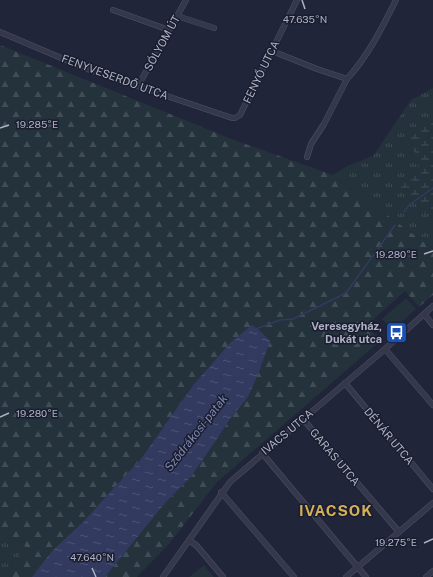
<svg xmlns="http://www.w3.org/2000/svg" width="433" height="577" viewBox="0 0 433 577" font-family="'Public Sans',sans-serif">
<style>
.grass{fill:url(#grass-tufts)}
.forest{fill:url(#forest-firs)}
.wetland{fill:url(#wetland-marsh)}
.park{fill:#23323b}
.water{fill:url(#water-ripples)}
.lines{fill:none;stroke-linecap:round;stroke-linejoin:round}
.stream{stroke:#323a5f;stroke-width:1.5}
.street-casing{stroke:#4f5264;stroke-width:6}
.street{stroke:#34384a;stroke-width:5}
.ticks{fill:none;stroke:#afb2c6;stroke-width:1.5}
.labels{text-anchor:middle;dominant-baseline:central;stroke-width:3;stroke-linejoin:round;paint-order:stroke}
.street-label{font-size:11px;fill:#afb2c6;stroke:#1a1d2e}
.poi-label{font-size:11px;font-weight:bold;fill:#afb2c6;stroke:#1a1d2e;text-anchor:end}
.water-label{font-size:12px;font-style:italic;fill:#7e87b3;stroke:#1a1d2e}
.district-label{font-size:15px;font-weight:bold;letter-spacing:1px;fill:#d5b05b;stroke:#1a1d2e}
.ticks-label{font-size:10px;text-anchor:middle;fill:#afb2c6;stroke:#1a1d2e;stroke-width:3;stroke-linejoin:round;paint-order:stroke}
</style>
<defs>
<pattern id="grass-tufts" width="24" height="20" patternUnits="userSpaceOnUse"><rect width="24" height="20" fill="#23323b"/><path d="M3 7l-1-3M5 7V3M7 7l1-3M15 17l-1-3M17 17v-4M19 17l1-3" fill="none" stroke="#404d56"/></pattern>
<pattern id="forest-firs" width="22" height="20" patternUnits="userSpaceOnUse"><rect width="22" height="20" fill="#23323b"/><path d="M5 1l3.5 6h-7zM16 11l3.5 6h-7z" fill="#404d56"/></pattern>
<pattern id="wetland-marsh" width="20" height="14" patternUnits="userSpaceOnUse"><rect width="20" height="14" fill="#23323b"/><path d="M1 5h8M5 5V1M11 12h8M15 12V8" fill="none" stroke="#404d56"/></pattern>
<pattern id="water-ripples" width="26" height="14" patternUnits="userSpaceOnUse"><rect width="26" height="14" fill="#323a5f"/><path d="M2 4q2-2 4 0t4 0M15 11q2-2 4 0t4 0" fill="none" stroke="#4d5474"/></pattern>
</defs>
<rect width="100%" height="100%" fill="#212539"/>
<g class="grass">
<polygon points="433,88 433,249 333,175 347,166 373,156 411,100"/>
<polygon points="0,528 27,548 0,574"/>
</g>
<polygon class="forest" points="0,45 234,140 333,175 433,249 433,295 419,307 405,291 367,325 380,341 217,482 169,544 137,577 105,577 166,502 190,478 215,442 230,419 248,397 230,343 194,384 140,460 111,491 84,521 53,550 37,570 32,577 0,577 0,574 27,548 0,528"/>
<path class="wetland" d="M433 122V219L399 189 422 161 404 139C412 131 424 129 433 122Z"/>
<g class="park">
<polygon points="406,298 416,309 393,330 382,319"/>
<polygon points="204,565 214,577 189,577"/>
</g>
<polygon class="water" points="252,325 261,332 270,341 259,372 248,397 230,419 215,442 190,478 166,502 105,577 32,577 37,570 53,550 84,521 111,491 140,460 194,384 230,343"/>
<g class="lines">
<g class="stream">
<polyline points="404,212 409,205 433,188"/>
<polyline points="256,329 280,320 293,319 346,293 395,225"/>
</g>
<defs>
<g id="street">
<polyline points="113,10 169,30"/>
<polyline points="177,16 214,28"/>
<polyline points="0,32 87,69 232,118 235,118 240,115 297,0"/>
<polyline points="272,51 317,69 347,79 324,124 311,144 307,157"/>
<path d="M347 79C368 56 382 28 396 0"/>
<polyline points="138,86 186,0"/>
<polyline points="424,314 433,325"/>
<polyline points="385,349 433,405"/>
<polyline points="345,383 433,489"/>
<polyline points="303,419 399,532"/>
<polyline points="262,453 366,577"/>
<polyline points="221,492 294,577"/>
<polyline points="189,540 197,546 223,577"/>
<polyline points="163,577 230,482 385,349 433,306"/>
<polyline points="346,577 433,503"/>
<polyline points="426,577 433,571"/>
</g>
</defs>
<use href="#street" class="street-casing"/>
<use href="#street" class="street"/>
</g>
<path class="ticks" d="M302 0 305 9M0 128 9 125M424 254 433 251M0 417 9 413M424 543 433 539M92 568 96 577"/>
<defs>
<symbol id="bus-square" viewBox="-11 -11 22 22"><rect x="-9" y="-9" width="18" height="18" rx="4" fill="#1a4fb4" stroke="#1a1d2e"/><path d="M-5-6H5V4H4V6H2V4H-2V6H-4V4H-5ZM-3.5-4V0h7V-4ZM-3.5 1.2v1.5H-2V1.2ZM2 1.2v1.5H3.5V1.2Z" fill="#fff"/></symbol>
</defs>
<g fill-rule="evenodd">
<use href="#bus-square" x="384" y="320" width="25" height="25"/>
</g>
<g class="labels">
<g class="street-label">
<text transform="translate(162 43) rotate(-61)">SÓLYOM ÚT</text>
<text transform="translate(261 72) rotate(-64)">FENYŐ UTCA</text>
<text transform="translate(115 77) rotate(20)">FENYVESERDŐ UTCA</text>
<text transform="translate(287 432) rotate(-40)">IVACS UTCA</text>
<text transform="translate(389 436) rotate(50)">DÉNÁR UTCA</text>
<text transform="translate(335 457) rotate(50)">GARAS UTCA</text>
</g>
<g class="poi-label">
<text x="382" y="326">Veresegyház,<tspan x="382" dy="13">Dukát utca</tspan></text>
</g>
<g class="water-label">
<text transform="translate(196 433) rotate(-52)">Sződrákosi-patak</text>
</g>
<g class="district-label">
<text x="336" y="510">IVACSOK</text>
</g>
</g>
<g class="ticks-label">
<text x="305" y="23">47.635°N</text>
<text x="37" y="128">19.285°E</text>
<text x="396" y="258">19.280°E</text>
<text x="37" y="417">19.280°E</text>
<text x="396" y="546">19.275°E</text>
<text x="92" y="561">47.640°N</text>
</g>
</svg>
